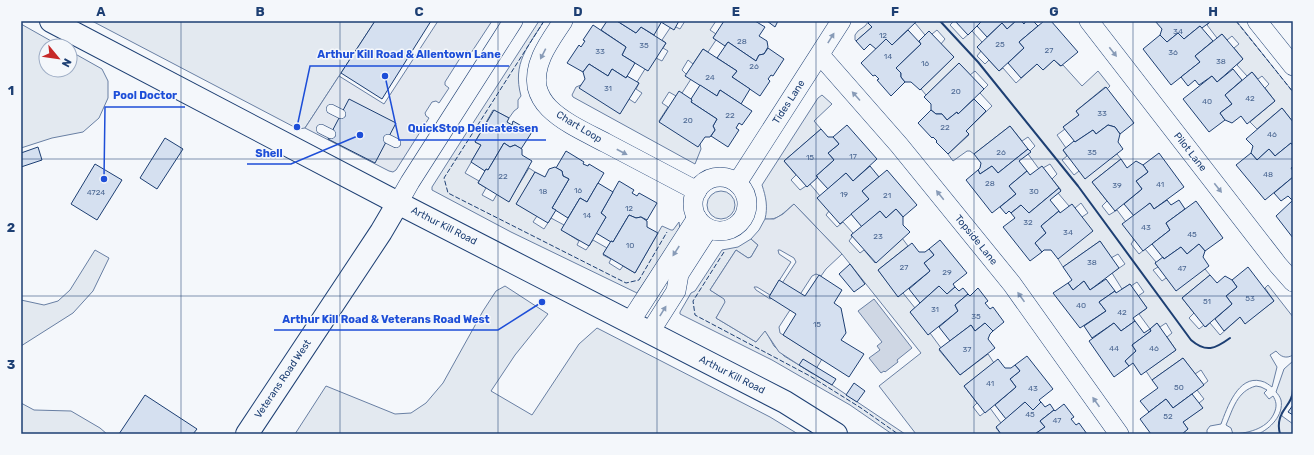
<svg xmlns="http://www.w3.org/2000/svg" width="1314" height="455" viewBox="0 0 1314 455" font-family="Rubik,sans-serif">
<style>
.green{fill:#e3e9f0;stroke:#687fa3}
.parking{fill:#e3e8f0;stroke:#687fa3;fill-rule:evenodd}
.water{fill:#cfd7e4;stroke:#687fa3}
.building{fill:#d5e0f0;stroke:#1d3f73}
.lines{fill:none;stroke-linecap:round;stroke-linejoin:round}
.lane-casing{stroke:#1d3f73;stroke-width:10}
.street-casing{stroke:#1d3f73;stroke-width:20}
.secondary-casing{stroke:#1d3f73;stroke-width:24}
.lane{stroke:#f4f7fb;stroke-width:9}
.street{stroke:#f4f7fb;stroke-width:19}
.secondary{stroke:#f4f7fb;stroke-width:22}
.fence{stroke:#1d3f73;stroke-width:1;stroke-dasharray:5 2;stroke-linecap:butt}
.wall{stroke:#1d3f73;stroke-width:2}
.oneway{fill:#889bb7}
.grid{fill:none;stroke:#1d3f73;stroke-width:1;stroke-opacity:0.55}
.labels{text-anchor:middle;dominant-baseline:central;stroke-width:3;stroke-linejoin:round;paint-order:stroke}
.number-label{font-size:8px;fill:#4b6792}
.street-label{font-size:10px;fill:#1d3f73;stroke:#f4f7fb}
.leader{fill:none;stroke:#1d4ed8;stroke-width:1.5}
.callout-dot{fill:#1d4ed8;stroke:#f4f7fb;stroke-width:1.5}
.callout-label{font-size:11px;text-anchor:middle;font-weight:bold;fill:#1d4ed8;stroke:#f4f7fb;stroke-width:3;stroke-linejoin:round;paint-order:stroke}
.neatline{fill:none;stroke:#1d3f73;stroke-width:1.5}
.grid-label{font-size:13px;text-anchor:middle;font-weight:bold;fill:#1d3f73}
</style>
<rect width="100%" height="100%" fill="#f4f7fb"/>
<g class="green">
<polygon points="92,21 375,21 305,128 298,129"/>
<path d="M539 21H544C528 47 512 63 521 96L518 100V108L514 111 509 118 493 110 475 142 481 145 465 173 479 181 478 183 486 188 482 195 493 201 497 194 509 201 529 168 535 172 517 204 537 216 533 222 544 229 551 218 564 225 562 230 579 241 577 245 586 250 593 240 607 248 603 255 611 259 609 263 620 270 623 266 635 273 662 226 671 230H673L679 222 680 229 637 293 511 232 432 190V187L467 132 471 129 473 123Z"/>
<polygon points="685,21 716,21 710,30 716,34 713,38 716,40 708,52 703,49 693,64 688,60 682,70 691,79 682,93 676,96 669,92 662,103 668,107 659,121 700,144 701,149 695,164 573,97 572,95 576,87 581,85 620,113 629,99 635,103 642,93 636,89 639,83 637,82 645,69 656,58 662,61 668,51 663,48 666,43 662,40 670,28 676,27 680,29"/>
<polygon points="869,21 870,21 872,27 856,41 855,40 855,35 858,31 865,26"/>
<path d="M917 21H954L950 25 963 39 972 31 982 42 977 47 981 51 977 56 985 64 989 60 999 71 1003 68 1016 83 1037 64 1043 70 1054 60 1060 66 1063 65 1082 86 1098 71 1110 86 1107 89 1105 87 1076 111 1079 115 1063 127 1065 129 1057 135 1066 148 1063 150 1067 156 1062 160 1074 175 1079 171 1117 154 1121 159 1092 182 1107 201 1102 206 1109 215 1117 210 1126 222 1134 240 1131 244 1139 254 1145 249 1156 262 1155 263 1158 267 1153 270 1162 281 1166 278 1205 269 1210 275 1182 298 1194 313 1189 318 1199 329 1204 325 1206 327 1210 323 1220 335 1240 317 1245 323 1274 301 1265 288 1268 285 1293 317V355C1286 359 1281 357 1276 351L1270 355 1277 367 1272 387C1269 385 1266 382 1261 381 1238 375 1227 408 1221 424L1210 426 1207 430V434H1182L1188 429 1183 422 1202 408 1199 403 1204 399 1197 390 1208 381 1201 370 1195 374 1183 358 1152 380 1146 371 1176 350 1167 337 1172 333 1166 323 1160 327 1157 323 1150 329 1139 314 1147 308 1138 296 1144 292 1137 282 1131 286 1130 284 1122 289 1112 273 1125 264 1118 254 1111 258 1100 241 1063 267 1058 259 1082 217 1088 213 1081 203 1075 208 1069 206 1058 193 1061 190 1052 179 1057 174 1050 164 1043 168 1039 169 1028 154 1030 151 1035 146 1028 137 1022 141 1010 126 974 154 970 151H967L953 161 948 154 969 135 966 131 992 106 980 93 988 85 975 71 970 75 959 63 926 95 921 89 954 57 941 44 945 39 937 30 932 34 925 35 915 23Z"/>
<polygon points="1209,21 1236,21 1242,28 1293,92 1293,122 1282,108 1257,129 1250,122 1275,101 1265,88 1269,84 1262,76 1258,79 1252,72 1247,76 1237,65 1243,59 1234,48 1239,44 1232,36 1227,40 1222,34 1217,38 1207,25 1210,22"/>
<polygon points="21,24 60,46 46,46 46,70 70,70 70,51 102,69 108,81 108,98 99,118 83,132 52,138 21,148"/>
<path d="M822 95 832 104 814 121 821 129 784 161 796 175 791 180 800 190 806 186 807 187 810 184 820 196 829 211 826 215 837 227 843 222 853 233 851 235 852 237 849 241 860 253 864 250 875 263 902 238 908 246 878 270 898 296 903 293 915 308 910 312 928 334 930 333 941 348 939 350 960 375 988 354 994 363 964 386 977 403 973 407 980 416 990 408 1001 423 996 428 1001 434H916L879 386 921 353 842 254 794 204C784 212 778 221 765 219 768 207 766 197 762 185L818 98Z"/>
<circle cx="721" cy="205" r="14"/>
<polygon points="751,239 758,245 751,257 748,258 736,250 710,290 725,299 726,302 716,318 756,342 765,330 774,346 784,356 832,385 905,434 892,434 850,405 772,360 680,314 680,312 691,293 695,291 722,250 738,247"/>
<polygon points="95,250 109,258 93,291 73,313 21,346 21,300 44,305 58,301 70,290"/>
<polygon points="505,286 548,314 515,355 491,391 532,415 579,344 597,328 770,417 798,434 295,434 326,386 395,414 411,413 426,403 443,383 483,311 496,291"/>
<path d="M1293 361V397L1281 413 1282 416 1293 424V434H1258C1270 429 1284 415 1281 400 1280 397 1278 394 1276 392L1284 369Z"/>
<path d="M1256 386 1261 387 1267 390 1264 393 1269 399 1273 396C1276 401 1277 405 1275 411 1269 428 1250 433 1233 434L1231 428 1226 425C1233 409 1237 391 1256 386Z"/>
<polygon points="21,403 34,410 71,411 100,428 107,434 21,434"/>
</g>
<g class="parking">
<polygon points="438,21 492,21 471,53 467,51 464,52 445,82 445,85 449,88 439,103 436,101 432,102 425,113 426,116 429,118 396,170 393,172 389,171 305,128 339,76 384,104"/>
<path d="M794 204 842 254 826 269 821 276 816 274 812 276 779 327 780 333 822 359 813 374 779 352 765 331 756 342 716 318 725 302 724 299 710 290 736 250 748 258 751 257 758 245 751 239 759 230 765 219H774L783 214ZM778 250H780L794 258 796 262 773 297 770 299 756 290 754 287H757L770 295 791 262 779 254Z"/>
</g>
<polygon class="water" points="874,299 912,348 897,360 898,362 885,372 884,371 881,373 869,358 880,350 877,346 882,342 858,311"/>
<g class="building">
<polygon points="375,21 431,21 382,99 341,73"/>
<polygon points="607,21 617,21 636,33 641,27 666,43 648,71 622,55 626,47 601,30"/>
<polygon points="617,21 662,21 654,35 641,27 636,33"/>
<polygon points="662,21 679,21 674,30 661,22"/>
<polygon points="724,21 755,21 765,27 759,36 767,41 768,47 764,54 759,55 756,61 728,42 725,46 713,38"/>
<polygon points="767,21 778,21 775,27"/>
<polygon points="870,21 917,21 892,45 886,39 876,49 870,44 864,50 856,41 872,27 868,23"/>
<polygon points="955,21 982,21 968,35"/>
<polygon points="982,21 1016,21 1007,29 1002,23 987,37 977,26"/>
<polygon points="1016,21 1021,21 1024,24 1026,21 1033,21 1038,26 1019,42 1024,48 999,71 977,47 1002,23 1007,29"/>
<polygon points="1044,21 1051,21 1078,52 1061,66 1054,60 1043,70 1037,64 1021,78 1008,63 1024,48 1019,42"/>
<polygon points="1155,21 1209,21 1210,22 1202,28 1200,26 1184,39 1178,33 1167,42 1160,35 1162,29"/>
<polygon points="593,25 626,47 622,55 635,63 626,78 612,69 608,76 589,64 583,72 567,63 579,45 581,47 585,41 583,40"/>
<polygon points="1200,26 1213,41 1195,56 1200,62 1171,85 1143,49 1160,35 1167,42 1178,33 1184,39"/>
<polygon points="908,30 921,44 896,68 901,73 901,77 905,82 891,96 877,80 879,79 875,75 873,76 861,63 886,39 892,45"/>
<polygon points="929,31 954,57 920,90 911,82 905,82 901,77 901,73 896,68 921,44 919,41"/>
<polygon points="1222,34 1243,59 1217,82 1212,76 1199,85 1195,80 1188,86 1181,77 1200,62 1195,56"/>
<polygon points="728,42 756,61 759,55 764,54 768,48 784,59 773,76 771,75 768,79 770,81 760,96 732,77 737,71 717,58"/>
<polygon points="703,49 737,71 732,77 750,89 741,104 720,90 717,96 685,76"/>
<polygon points="959,63 984,89 958,114 957,112 947,120 942,114 936,114 931,110 931,104 924,97"/>
<polygon points="589,64 608,76 612,69 626,78 627,76 639,83 620,114 579,88 585,79 583,72"/>
<polygon points="1233,69 1242,80 1225,95 1232,104 1220,113 1225,120 1209,132 1183,99 1212,76 1217,82"/>
<polygon points="1252,72 1275,101 1247,124 1241,116 1232,123 1225,120 1220,113 1232,104 1225,95"/>
<polygon points="700,85 717,96 720,90 752,111 742,125 739,123 736,128 739,130 728,147 711,136 715,130 713,126 717,119 691,102 692,100 691,99"/>
<polygon points="1106,87 1134,123 1120,134 1115,127 1108,125 1096,134 1093,130 1075,142 1063,127 1079,115 1076,111"/>
<polygon points="679,91 691,99 692,100 691,102 717,119 713,126 715,130 710,137 705,137 698,147 659,122"/>
<polygon points="349,99 396,123 375,163 328,139"/>
<polygon points="974,99 986,111 966,131 969,134 948,154 936,142 937,141 933,137 932,138 918,123 931,110 936,114 942,114 947,120 957,112 958,114"/>
<polygon points="1282,108 1293,122 1293,146 1291,143 1275,156 1269,149 1257,160 1251,153 1253,146 1246,139"/>
<polygon points="494,110 509,118 507,122 512,125 513,121 532,132 521,149 515,145 510,147 504,143 488,170 486,169 485,171 471,162 481,145 475,142"/>
<polygon points="847,125 877,159 853,181 846,173 828,189 816,176 834,160 828,153 839,144 833,137"/>
<polygon points="1108,125 1115,127 1120,134 1118,142 1123,149 1085,179 1063,150 1074,141 1075,142 1093,130 1096,134"/>
<polygon points="1010,126 1028,149 998,173 992,166 980,174 978,170 980,168 981,163 974,154"/>
<polygon points="821,129 828,137 833,137 839,144 828,153 834,160 816,176 818,177 807,187 784,161"/>
<polygon points="165,138 183,149 157,189 140,178"/>
<polygon points="504,143 510,147 515,145 522,149 522,155 532,161 509,202 478,183 486,169 488,170"/>
<polygon points="1291,143 1293,146 1293,166 1291,168 1293,171 1293,177 1265,200 1236,165 1251,153 1257,160 1269,149 1275,156"/>
<polygon points="38,147 42,160 21,167 21,153"/>
<polygon points="1028,149 1031,152 1019,161 1027,171 1009,186 1016,194 992,213 966,180 978,170 980,174 992,166 998,173"/>
<polygon points="566,151 584,162 583,164 588,166 589,164 604,173 587,202 580,198 568,218 552,208 569,179 563,176 562,171 556,168"/>
<polygon points="1159,153 1184,187 1154,209 1150,203 1134,216 1124,204 1142,189 1136,181 1148,172 1143,165"/>
<polygon points="1121,159 1127,168 1136,161 1143,165 1148,172 1136,181 1142,189 1115,211 1092,182"/>
<polygon points="95,164 122,180 97,220 71,204"/>
<polygon points="870,166 879,177 862,191 869,199 840,224 817,198 846,173 853,181"/>
<polygon points="1042,166 1059,188 1029,213 1021,205 1011,213 1009,211 1006,214 1000,207 1016,194 1009,186 1027,171 1030,175"/>
<polygon points="555,167 562,171 563,176 569,179 552,208 556,210 548,223 516,204 535,172 545,177 549,169"/>
<polygon points="887,170 917,205 903,217 896,209 886,218 880,211 862,227 851,214 869,199 862,191"/>
<polygon points="1293,177 1293,201 1288,196 1281,201 1274,193"/>
<polygon points="619,181 634,190 632,193 637,196 639,193 657,203 647,220 641,217 636,218 629,215 613,242 611,241 611,242 596,233 606,217 601,213"/>
<polygon points="598,183 613,192 601,213 606,217 589,246 561,230 580,198 587,202"/>
<polygon points="1059,188 1061,191 1050,200 1059,211 1041,226 1046,233 1035,243 1042,252 1030,261 1003,227 1015,218 1011,213 1021,205 1029,213"/>
<polygon points="1167,200 1171,205 1179,200 1185,209 1166,223 1170,230 1143,251 1122,224 1150,203 1154,209"/>
<polygon points="1196,201 1223,238 1205,251 1199,244 1187,254 1181,247 1164,259 1152,244 1170,230 1166,223"/>
<polygon points="1292,201 1293,201 1293,238 1276,216"/>
<polygon points="1072,204 1093,231 1058,259 1051,250 1044,250 1042,252 1035,243 1046,233 1041,226 1059,211 1060,213"/>
<polygon points="896,209 903,217 903,225 910,232 876,263 851,235 880,211 886,218"/>
<polygon points="629,215 636,218 641,217 647,221 647,227 658,233 635,273 603,254 611,241 613,242"/>
<polygon points="940,240 967,273 953,284 955,287 947,294 939,286 920,303 909,289 930,271 924,263 934,255 929,249"/>
<polygon points="1100,241 1119,268 1090,290 1084,281 1073,290 1068,283 1072,280 1063,267"/>
<polygon points="912,243 919,252 925,252 929,249 934,255 924,263 930,271 898,297 878,270"/>
<polygon points="1199,244 1205,251 1203,257 1209,266 1176,291 1155,263 1163,257 1164,259 1181,247 1187,254"/>
<polygon points="850,264 865,284 854,292 839,274"/>
<polygon points="1248,267 1274,301 1245,324 1240,317 1224,331 1215,319 1232,304 1226,296 1237,287 1232,280"/>
<polygon points="819,275 842,290 834,303 841,308 846,333 841,340 864,354 849,377 783,335 796,314 769,297 779,280 805,296"/>
<polygon points="1210,275 1217,283 1225,276 1232,280 1237,287 1226,296 1232,304 1205,327 1182,298"/>
<polygon points="1106,279 1115,291 1099,302 1106,311 1080,328 1053,293 1068,283 1073,290 1084,281 1090,290"/>
<polygon points="1130,284 1147,308 1133,318 1135,321 1121,331 1114,323 1092,338 1084,326 1106,311 1099,302 1115,291 1116,293"/>
<polygon points="939,286 947,294 955,287 959,291 963,288 968,294 955,305 958,311 928,335 910,312"/>
<polygon points="978,288 988,301 985,303 990,309 993,307 1004,322 993,331 985,323 975,331 971,325 950,341 939,327 958,311 955,305 968,294 970,296"/>
<polygon points="1135,321 1144,333 1150,329 1151,331 1132,345 1136,351 1125,361 1129,366 1114,377 1089,341 1114,323 1121,331"/>
<polygon points="985,323 993,331 990,334 988,339 995,348 960,375 939,349 971,325 975,331"/>
<polygon points="1157,323 1176,350 1141,375 1133,363 1129,366 1125,361 1136,351 1132,345 1151,331 1150,329"/>
<polygon points="1027,356 1053,389 1039,400 1041,402 1033,410 1025,402 1006,419 995,405 1016,387 1010,379 1020,371 1015,365"/>
<polygon points="1183,358 1204,385 1173,408 1166,399 1149,412 1140,401 1158,388 1152,380"/>
<polygon points="803,359 836,379 832,385 799,365"/>
<polygon points="998,359 1005,368 1011,368 1015,365 1020,371 1010,379 1016,387 985,413 964,386"/>
<polygon points="854,383 865,391 857,402 846,395"/>
<polygon points="1192,394 1203,408 1183,422 1188,429 1182,434 1151,434 1140,419 1166,399 1173,408"/>
<polygon points="145,395 197,429 193,434 119,434"/>
<polygon points="1025,402 1033,410 1041,402 1045,407 1050,404 1054,410 1040,421 1045,427 1035,434 1001,434 996,427"/>
<polygon points="1064,404 1074,417 1071,419 1076,425 1079,423 1087,434 1035,434 1045,427 1040,421 1054,410 1055,411"/>
<polygon points="1293,405 1293,415 1288,412"/>
</g>
<g class="lines">
<defs>
<g id="lane">
<polyline points="331,109 341,114"/>
<polyline points="321,129 331,134"/>
<polyline points="388,139 396,143"/>
</g>
<g id="street">
<path d="M563 21C550 41 533 62 537 87 539 95 543 102 549 108 564 123 587 133 606 143 636 159 667 175 697 191"/>
<polyline points="1089,21 1278,265 1293,282"/>
<polyline points="1257,21 1293,66"/>
<polyline points="820,55 899,145 1012,284 1119,434"/>
<circle cx="720" cy="204" r="27"/>
<polyline points="737,183 841,21"/>
<polyline points="398,203 410,182 513,21"/>
<polyline points="630,322 697,218"/>
<polyline points="650,332 676,291 679,274 708,229"/>
</g>
<g id="secondary">
<polyline points="51,21 398,203 785,402 836,434"/>
<polyline points="247,434 381,232 398,203"/>
</g>
</defs>
<use href="#lane" class="lane-casing"/>
<use href="#street" class="street-casing"/>
<use href="#secondary" class="secondary-casing"/>
<use href="#lane" class="lane"/>
<use href="#street" class="street"/>
<use href="#secondary" class="secondary"/>
<g class="fence">
<polyline points="544,21 444,178 448,193 626,283 639,280 667,232"/>
<polyline points="1236,21 1293,92"/>
<polyline points="724,252 693,301 695,315 810,376 861,408 898,434"/>
</g>
<g class="wall">
<path d="M940 21 978 62 1078 186 1191 340C1206 353 1215 349 1230 338"/>
<path d="M1280 434C1274 411 1293 407 1293 389"/>
</g>
</g>
<defs><path id="oneway-solid" d="M-6-.8H1V-3.2L6.5 0L1 3.2V.8H-6Z"/></defs>
<g class="oneway">
<use href="#oneway-solid" transform="translate(831 38) rotate(-58)"/>
<use href="#oneway-solid" transform="translate(1113 52) rotate(52)"/>
<use href="#oneway-solid" transform="translate(543 54) rotate(117)"/>
<use href="#oneway-solid" transform="translate(856 96) rotate(-132)"/>
<use href="#oneway-solid" transform="translate(622 152) rotate(28)"/>
<use href="#oneway-solid" transform="translate(1218 188) rotate(52)"/>
<use href="#oneway-solid" transform="translate(940 195) rotate(-129)"/>
<use href="#oneway-solid" transform="translate(676 251) rotate(123)"/>
<use href="#oneway-solid" transform="translate(1021 297) rotate(-125)"/>
<use href="#oneway-solid" transform="translate(663 311) rotate(-58)"/>
<use href="#oneway-solid" transform="translate(1096 402) rotate(-125)"/>
</g>
<path class="grid" d="M181 21V434M340 21V434M498 21V434M657 21V434M816 21V434M974 21V434M1133 21V434M21 159H1293M21 296H1293"/>
<g class="labels">
<g class="number-label">
<text x="1178" y="31">34</text>
<text x="883" y="35">12</text>
<text x="742" y="41">28</text>
<text x="1000" y="44">25</text>
<text x="644" y="45">35</text>
<text x="1049" y="50">27</text>
<text x="600" y="51">33</text>
<text x="1173" y="52">36</text>
<text x="888" y="56">14</text>
<text x="1221" y="61">38</text>
<text x="925" y="63">16</text>
<text x="754" y="66">26</text>
<text x="710" y="77">24</text>
<text x="608" y="88">31</text>
<text x="956" y="91">20</text>
<text x="1250" y="98">42</text>
<text x="1207" y="101">40</text>
<text x="1102" y="113">33</text>
<text x="730" y="115">22</text>
<text x="688" y="120">20</text>
<text x="945" y="127">22</text>
<text x="1272" y="134">46</text>
<text x="1001" y="152">26</text>
<text x="1092" y="152">35</text>
<text x="853" y="156">17</text>
<text x="810" y="157">15</text>
<text x="1268" y="174">48</text>
<text x="503" y="176">22</text>
<text x="990" y="183">28</text>
<text x="1160" y="184">41</text>
<text x="1117" y="185">39</text>
<text x="578" y="190">16</text>
<text x="543" y="191">18</text>
<text x="1034" y="191">30</text>
<text x="96" y="192">4724</text>
<text x="844" y="194">19</text>
<text x="887" y="195">21</text>
<text x="629" y="208">12</text>
<text x="587" y="215">14</text>
<text x="1028" y="222">32</text>
<text x="1146" y="227">43</text>
<text x="1068" y="232">34</text>
<text x="1192" y="234">45</text>
<text x="878" y="236">23</text>
<text x="630" y="245">10</text>
<text x="1092" y="262">38</text>
<text x="904" y="267">27</text>
<text x="1182" y="268">47</text>
<text x="947" y="272">29</text>
<text x="1250" y="298">53</text>
<text x="1207" y="301">51</text>
<text x="1081" y="305">40</text>
<text x="935" y="309">31</text>
<text x="1122" y="312">42</text>
<text x="976" y="316">35</text>
<text x="817" y="324">15</text>
<text x="1114" y="348">44</text>
<text x="1154" y="348">46</text>
<text x="967" y="349">37</text>
<text x="990" y="383">41</text>
<text x="1179" y="387">50</text>
<text x="1033" y="388">43</text>
<text x="1030" y="414">45</text>
<text x="1168" y="416">52</text>
<text x="1057" y="420">47</text>
</g>
<g class="street-label">
<text transform="translate(789 102) rotate(-57)">Tides Lane</text>
<text transform="translate(579 127) rotate(31)">Chart Loop</text>
<text transform="translate(1190 152) rotate(52)">Pilot Lane</text>
<text transform="translate(444 226) rotate(27)">Arthur Kill Road</text>
<text transform="translate(976 240) rotate(51)">Topside Lane</text>
<text transform="translate(732 375) rotate(27)">Arthur Kill Road</text>
<text transform="translate(283 379) rotate(-56)">Veterans Road West</text>
</g>
</g>
<path class="leader" d="M297 127L310 66H509M104 179L105 107H185M385 76L399 140H546M360 135L291 164H247M542 302L498 330H274"/>
<g class="callout-dot">
<circle cx="297" cy="127" r="4"/>
<circle cx="104" cy="179" r="4"/>
<circle cx="385" cy="76" r="4"/>
<circle cx="360" cy="135" r="4"/>
<circle cx="542" cy="302" r="4"/>
</g>
<g class="callout-label">
<text x="409" y="58">Arthur Kill Road &amp; Allentown Lane</text>
<text x="145" y="99">Pool Doctor</text>
<text x="473" y="132">QuickStop Delicatessen</text>
<text x="269" y="157">Shell</text>
<text x="386" y="323">Arthur Kill Road &amp; Veterans Road West</text>
</g>
<rect width="1314" height="455" fill="none" stroke="#f4f7fb" stroke-width="44"/>
<g transform="translate(58 58) rotate(119)"><circle r="19" fill="#f4f7fb" stroke="#9eadc5"/>
<path d="M0-3L7 15L0 10L-7 15Z" fill="#c62828"/>
<text y="-6" font-size="11" font-weight="bold" text-anchor="middle" fill="#1d3f73">N</text>
</g>
<rect x="22" y="22" width="1270" height="411" class="neatline"/>
<g class="grid-label">
<text x="101" y="16">A</text>
<text x="260" y="16">B</text>
<text x="419" y="16">C</text>
<text x="578" y="16">D</text>
<text x="736" y="16">E</text>
<text x="895" y="16">F</text>
<text x="1054" y="16">G</text>
<text x="1213" y="16">H</text>
<text x="11" y="95">1</text>
<text x="11" y="232">2</text>
<text x="11" y="369">3</text>
</g>
</svg>
